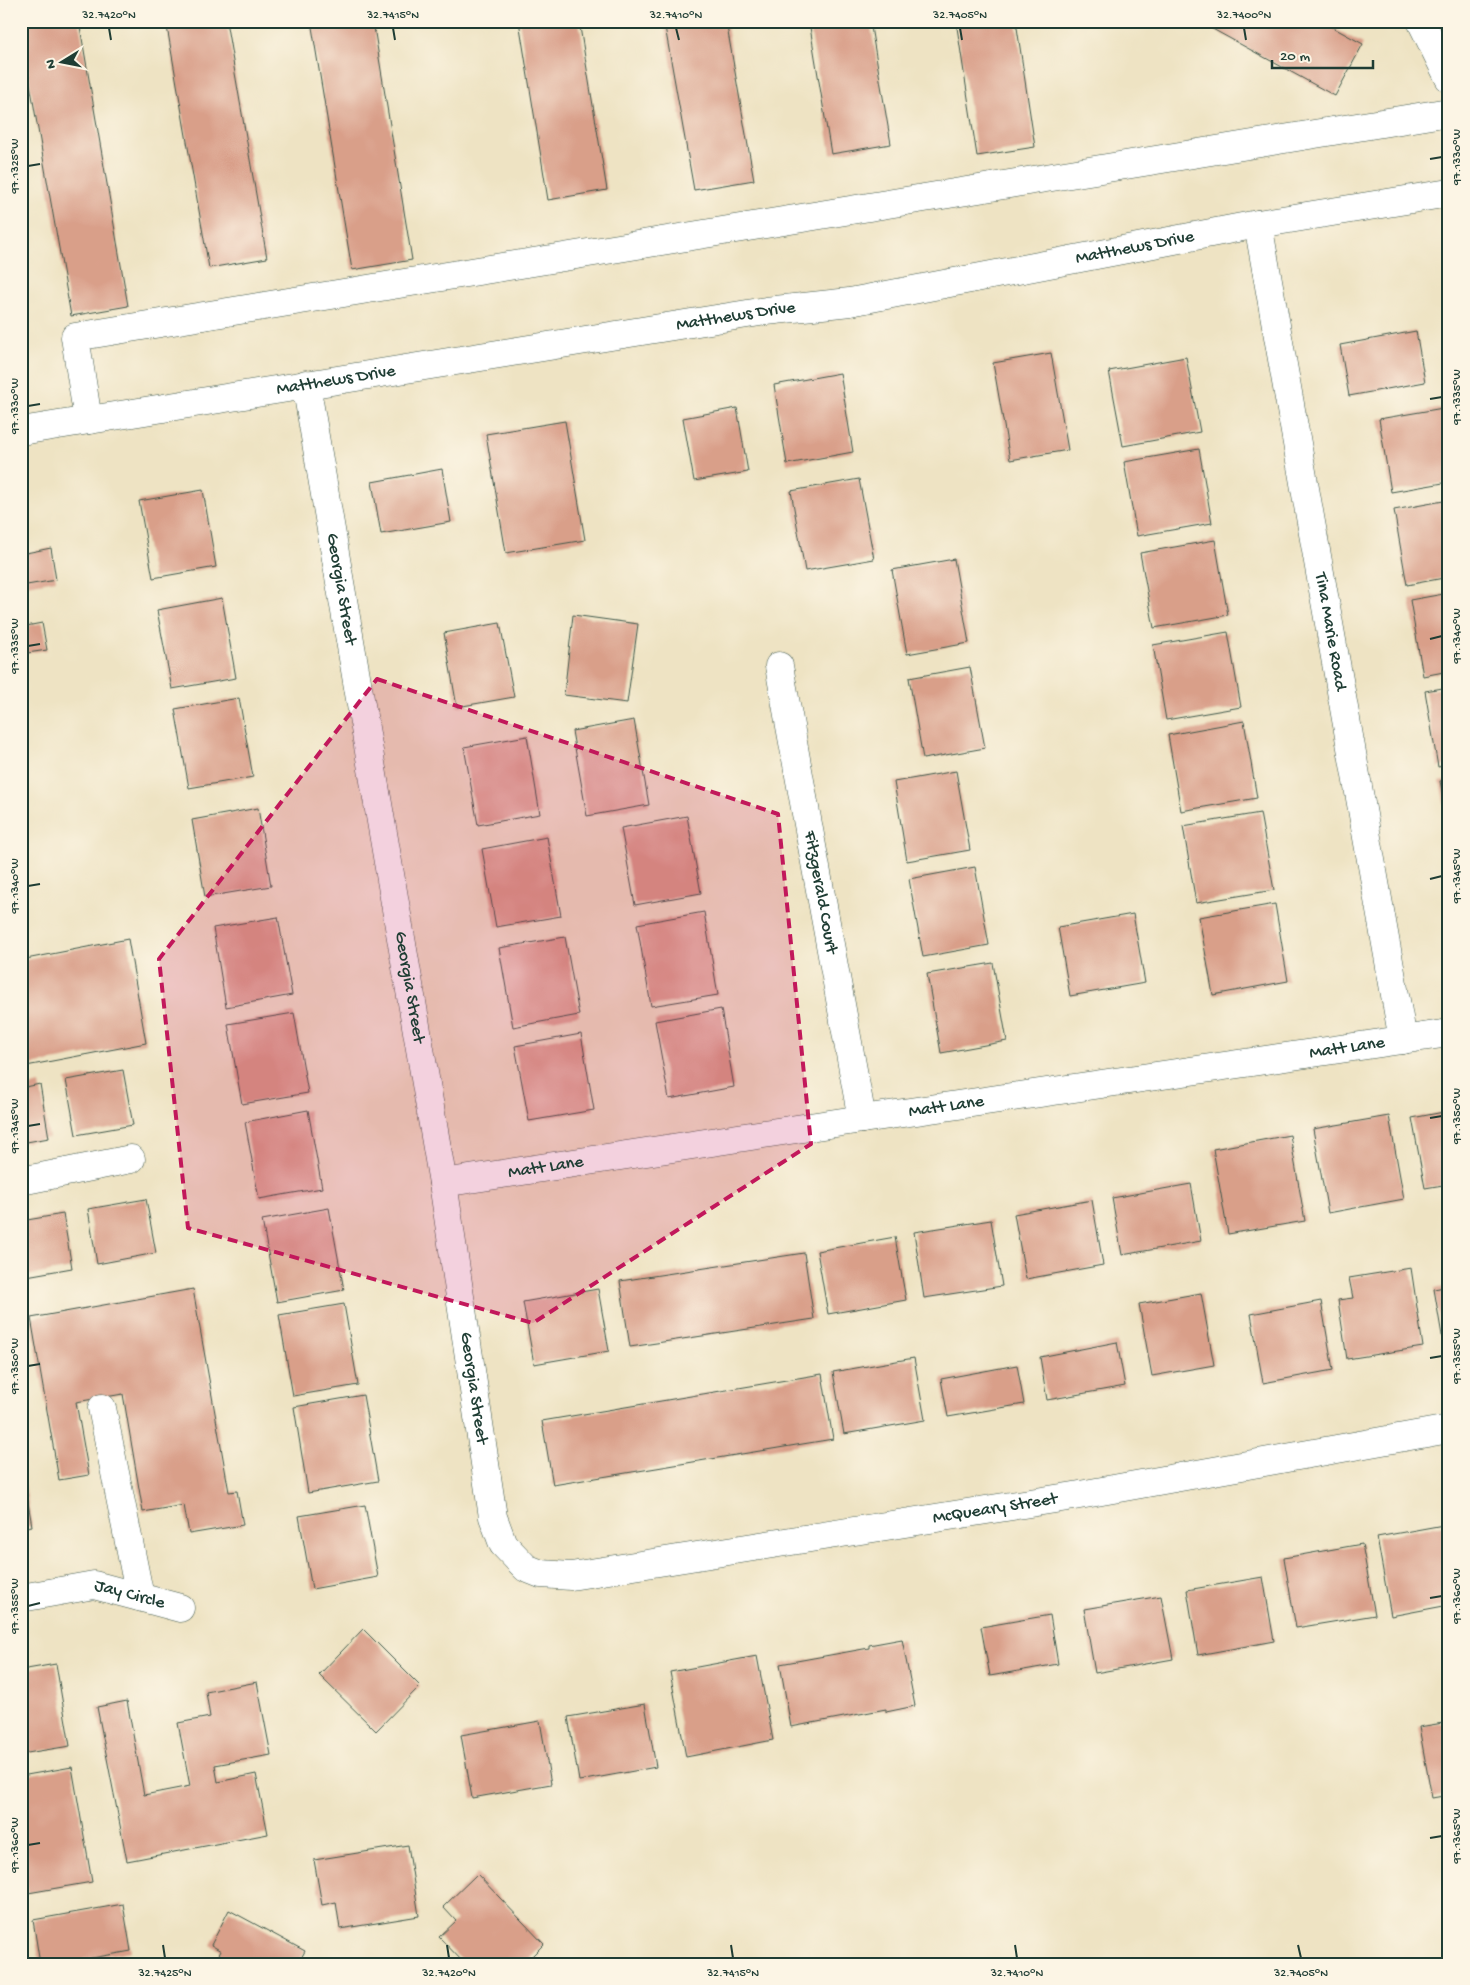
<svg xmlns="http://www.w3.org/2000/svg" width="1470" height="1985" viewBox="0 0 1470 1985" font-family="'Gochi Hand',sans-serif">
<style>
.building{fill:#d99f89}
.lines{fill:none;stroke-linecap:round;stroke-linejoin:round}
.minor-casing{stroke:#3e5649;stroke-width:29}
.minor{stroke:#fff;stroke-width:28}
.marked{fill:#c2185b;fill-opacity:0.2;stroke:#c2185b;stroke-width:4;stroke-dasharray:10 6;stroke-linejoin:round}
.ticks{fill:none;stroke:#1f3d34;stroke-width:2}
.labels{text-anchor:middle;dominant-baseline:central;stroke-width:5;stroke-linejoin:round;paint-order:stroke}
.street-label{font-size:18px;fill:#1f3d34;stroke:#fcf5e5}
.neatline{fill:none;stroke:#1f3d34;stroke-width:2}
.ticks-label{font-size:12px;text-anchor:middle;fill:#1f3d34}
</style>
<rect width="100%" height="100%" fill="#fcf5e5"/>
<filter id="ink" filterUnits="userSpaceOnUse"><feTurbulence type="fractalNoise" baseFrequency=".02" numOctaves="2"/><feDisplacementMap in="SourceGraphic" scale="10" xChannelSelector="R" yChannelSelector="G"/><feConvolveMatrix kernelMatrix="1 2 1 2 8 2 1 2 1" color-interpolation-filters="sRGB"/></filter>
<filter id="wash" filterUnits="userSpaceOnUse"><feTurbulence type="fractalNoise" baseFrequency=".0096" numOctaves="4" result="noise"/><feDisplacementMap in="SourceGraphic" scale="20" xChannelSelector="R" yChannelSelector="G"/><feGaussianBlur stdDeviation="1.12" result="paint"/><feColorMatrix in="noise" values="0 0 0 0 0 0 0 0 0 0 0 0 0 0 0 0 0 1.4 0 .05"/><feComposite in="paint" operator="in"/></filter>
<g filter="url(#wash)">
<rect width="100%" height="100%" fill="#eee3c3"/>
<g id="blocks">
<g class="building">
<polygon points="21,21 79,21 128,306 71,316 21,33"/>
<polygon points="166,21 226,21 267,258 209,268"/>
<polygon points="311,21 373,21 412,260 352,270"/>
<polygon points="519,21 579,21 607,190 548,200"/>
<polygon points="664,21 726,21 754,180 694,190"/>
<polygon points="809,21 870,21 891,144 831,154"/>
<polygon points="956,21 1016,21 1035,147 977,156"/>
<polygon points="1198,21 1321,21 1363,44 1335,96"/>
<polygon points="1416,331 1425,382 1349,396 1340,345"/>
<polygon points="1051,353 1068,450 1010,460 993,363"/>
<polygon points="1186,357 1200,432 1123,446 1109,371"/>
<polygon points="840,373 853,452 787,464 774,385"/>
<polygon points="1449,407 1449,482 1391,492 1379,419"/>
<polygon points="737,408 748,472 694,481 683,418"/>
<polygon points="565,421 585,540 506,553 486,434"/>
<polygon points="1199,449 1212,523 1137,536 1124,462"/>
<polygon points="442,469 451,522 381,534 372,482"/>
<polygon points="859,479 874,559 805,571 791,491"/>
<polygon points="203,490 216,567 153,578 139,501"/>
<polygon points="1449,500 1449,577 1407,585 1394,510"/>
<polygon points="1215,540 1228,615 1154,628 1140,553"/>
<polygon points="51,548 56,580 21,586 21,554"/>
<polygon points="954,559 969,643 907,654 892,570"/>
<polygon points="1449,593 1449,671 1423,676 1410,600"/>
<polygon points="222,598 236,678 172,689 157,610"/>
<polygon points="573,615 638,624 627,703 564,695"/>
<polygon points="42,623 47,650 21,654 21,627"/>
<polygon points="500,623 514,697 457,707 444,633"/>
<polygon points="1228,632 1241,707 1166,720 1153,645"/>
<polygon points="970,667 985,748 923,759 909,678"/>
<polygon points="1449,687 1449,765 1438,767 1425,691"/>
<polygon points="239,698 253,777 189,788 175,709"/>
<polygon points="634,720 649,805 587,816 572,731"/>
<polygon points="1244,721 1257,798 1181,811 1168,735"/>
<polygon points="527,736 540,814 478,825 464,747"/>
<polygon points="956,771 970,850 907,861 894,782"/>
<polygon points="1449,779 1449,822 1448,822 1440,781"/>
<polygon points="258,808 271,886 205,897 192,820"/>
<polygon points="1260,813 1274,890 1196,903 1183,826"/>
<polygon points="687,816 701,893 635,905 621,828"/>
<polygon points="547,837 561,916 496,927 482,849"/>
<polygon points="975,867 989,945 923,957 909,879"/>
<polygon points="1275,904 1288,981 1213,995 1199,917"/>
<polygon points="704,912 718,995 651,1006 637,924"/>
<polygon points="1133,914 1145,983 1070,996 1058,927"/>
<polygon points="278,917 292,995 226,1007 213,928"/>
<polygon points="565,937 579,1015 513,1027 499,948"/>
<polygon points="128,939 146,1043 21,1067 21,960"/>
<polygon points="993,963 1007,1041 941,1053 927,974"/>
<polygon points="721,1009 734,1087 669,1099 655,1021"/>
<polygon points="294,1013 308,1093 242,1104 228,1024"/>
<polygon points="581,1034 594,1110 529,1121 515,1046"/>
<polygon points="123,1070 133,1125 76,1135 66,1080"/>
<polygon points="40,1084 49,1138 21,1143 21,1088"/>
<polygon points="308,1110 322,1188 259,1199 245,1122"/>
<polygon points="1449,1111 1449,1184 1425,1188 1412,1118"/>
<polygon points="1389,1116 1404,1199 1328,1213 1313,1129"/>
<polygon points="1290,1135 1305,1221 1228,1234 1213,1149"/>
<polygon points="1191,1184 1201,1241 1122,1255 1112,1198"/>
<polygon points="146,1199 156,1253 97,1264 88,1209"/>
<polygon points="1092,1200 1103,1265 1026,1279 1014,1214"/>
<polygon points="329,1208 344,1290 277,1302 262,1220"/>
<polygon points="63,1214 72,1268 21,1277 21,1221"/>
<polygon points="991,1220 1002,1286 924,1298 914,1232"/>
<polygon points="895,1237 906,1300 828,1314 817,1251"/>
<polygon points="804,1253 814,1319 630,1347 620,1281"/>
<polygon points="1449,1261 1449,1276 1448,1276 1445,1262"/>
<polygon points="1411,1268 1423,1347 1347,1359 1338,1300 1353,1298 1349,1278"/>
<polygon points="1449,1286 1449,1346 1444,1347 1434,1289"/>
<polygon points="193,1289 229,1492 237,1491 243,1525 189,1534 184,1505 143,1512 123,1394 76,1402 89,1475 59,1480 31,1318"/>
<polygon points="598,1289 609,1351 534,1364 523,1302"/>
<polygon points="1201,1293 1214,1365 1152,1376 1139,1304"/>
<polygon points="1321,1301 1333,1370 1263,1383 1251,1314"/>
<polygon points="344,1304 358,1385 293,1396 279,1315"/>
<polygon points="1117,1342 1125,1386 1047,1400 1040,1357"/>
<polygon points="914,1358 925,1420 844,1434 833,1372"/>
<polygon points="1017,1365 1024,1404 948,1417 941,1379"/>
<polygon points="822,1374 833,1439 553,1485 542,1421"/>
<polygon points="363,1395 378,1481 308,1493 294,1407"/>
<polygon points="22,1468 32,1526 21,1528 21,1469"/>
<polygon points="365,1505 378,1577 312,1589 299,1516"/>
<polygon points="1449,1524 1449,1605 1391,1616 1377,1537"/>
<polygon points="1362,1544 1375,1615 1296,1628 1284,1558"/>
<polygon points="1263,1577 1274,1641 1198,1655 1187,1590"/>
<polygon points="1161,1596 1173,1659 1095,1673 1084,1609"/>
<polygon points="1050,1615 1058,1664 990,1676 981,1627"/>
<polygon points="363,1629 420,1686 376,1731 319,1675"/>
<polygon points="902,1639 915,1706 886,1712 886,1709 791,1727 780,1664 869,1648 869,1645"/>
<polygon points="757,1656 773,1740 686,1757 670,1672"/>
<polygon points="56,1664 70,1746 21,1754 21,1670"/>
<polygon points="257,1682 271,1755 215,1765 218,1782 256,1774 268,1834 127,1861 97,1707 127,1701 144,1795 190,1786 178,1723 210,1717 206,1692"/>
<polygon points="645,1704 656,1767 579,1781 568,1717"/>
<polygon points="540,1721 551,1784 472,1798 461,1735"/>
<polygon points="1449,1722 1449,1795 1432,1798 1419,1727"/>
<polygon points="72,1767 92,1882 28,1893 21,1856 21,1776"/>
<polygon points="408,1845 419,1916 340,1929 336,1902 322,1905 314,1860"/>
<polygon points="477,1874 544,1944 524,1964 465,1964 439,1937 456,1921 443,1907"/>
<polygon points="123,1904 131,1951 59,1964 40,1964 33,1920"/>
<polygon points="229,1910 305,1951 298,1964 214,1964 221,1951 211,1945"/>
</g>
</g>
</g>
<g filter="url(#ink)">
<use href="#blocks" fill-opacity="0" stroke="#3e5649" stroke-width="1"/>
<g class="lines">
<defs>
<g id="minor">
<polyline points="1421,21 1449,78"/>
<path id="s1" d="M1258 224 1403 1040"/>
<path id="s2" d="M306 384 443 1183 493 1517 503 1544 526 1568 541 1574 571 1576 1074 1496 1449 1429"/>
<polyline points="88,420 75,337 1449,112"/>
<path id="s3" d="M21 431 766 311 850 302 1258 224 1449 193"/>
<path id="s4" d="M779 666 862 1119"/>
<polyline points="21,1181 131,1159"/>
<path id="s5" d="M443 1183 862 1119 1449 1033"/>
<polyline points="102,1408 140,1597"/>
<path id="s6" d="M21 1598 94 1585 180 1608"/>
</g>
</defs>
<use href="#minor" class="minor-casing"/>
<use href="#minor" class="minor"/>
</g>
</g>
<path class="marked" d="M377 679 778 814 811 1144 533 1323 188 1228 159 959Z"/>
<path class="ticks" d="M109 28 111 40M393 28 395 40M676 28 679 40M960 28 962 40M1244 28 1246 40M1430 159 1442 157M28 166 40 164M1430 399 1442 397M28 406 40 404M1430 639 1442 636M28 646 40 644M1430 879 1442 876M28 886 40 884M1430 1118 1442 1116M28 1126 40 1124M1430 1358 1442 1356M28 1366 40 1364M1430 1598 1442 1596M28 1606 40 1603M1430 1838 1442 1836M28 1845 40 1843M163 1945 165 1958M447 1945 449 1958M731 1945 733 1958M1015 1945 1017 1958M1298 1945 1301 1958"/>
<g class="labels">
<g class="street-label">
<text stroke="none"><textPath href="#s3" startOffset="1129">Matthews Drive</textPath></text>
<text stroke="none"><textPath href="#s3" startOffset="724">Matthews Drive</textPath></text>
<text stroke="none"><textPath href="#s3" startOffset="319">Matthews Drive</textPath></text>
<text stroke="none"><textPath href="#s2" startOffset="208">Georgia Street</textPath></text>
<text stroke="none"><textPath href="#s1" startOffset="414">Tina Marie Road</textPath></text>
<text stroke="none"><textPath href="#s4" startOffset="230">Fitzgerald Court</textPath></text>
<text stroke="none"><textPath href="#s2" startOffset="612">Georgia Street</textPath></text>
<text stroke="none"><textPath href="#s5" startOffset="914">Matt Lane</textPath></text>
<text stroke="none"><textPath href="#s5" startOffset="509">Matt Lane</textPath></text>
<text stroke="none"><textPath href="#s5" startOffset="104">Matt Lane</textPath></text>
<text stroke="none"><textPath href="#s2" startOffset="1018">Georgia Street</textPath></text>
<text stroke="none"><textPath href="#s2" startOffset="1686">McQueary Street</textPath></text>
<text stroke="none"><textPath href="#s6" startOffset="111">Jay Circle</textPath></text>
</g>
</g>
<rect width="1470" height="1985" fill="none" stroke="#fcf5e5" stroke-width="55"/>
<g transform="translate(62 62) rotate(260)" stroke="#fcf5e5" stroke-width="4" paint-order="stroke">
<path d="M0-4L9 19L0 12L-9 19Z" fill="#1f3d34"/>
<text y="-8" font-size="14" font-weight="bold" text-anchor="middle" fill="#1f3d34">N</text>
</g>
<path d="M1272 60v8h101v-8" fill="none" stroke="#1f3d34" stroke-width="2.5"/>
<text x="1280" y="60" font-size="15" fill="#1f3d34" stroke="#fcf5e5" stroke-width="4" paint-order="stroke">20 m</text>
<rect x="28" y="28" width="1414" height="1930" class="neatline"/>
<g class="ticks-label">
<text x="109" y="18">32.7420°N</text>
<text x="393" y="18">32.7415°N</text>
<text x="676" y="18">32.7410°N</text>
<text x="960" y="18">32.7405°N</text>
<text x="1244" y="18">32.7400°N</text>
<text transform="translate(1456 157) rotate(-90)" y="4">97.1330°W</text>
<text transform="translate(14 166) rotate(-90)" y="4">97.1325°W</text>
<text transform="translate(1456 397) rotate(-90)" y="4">97.1335°W</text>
<text transform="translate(14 406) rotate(-90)" y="4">97.1330°W</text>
<text transform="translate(1456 636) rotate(-90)" y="4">97.1340°W</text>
<text transform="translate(14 646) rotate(-90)" y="4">97.1335°W</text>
<text transform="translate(1456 876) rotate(-90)" y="4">97.1345°W</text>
<text transform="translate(14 886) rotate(-90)" y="4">97.1340°W</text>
<text transform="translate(1456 1116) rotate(-90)" y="4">97.1350°W</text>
<text transform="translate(14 1126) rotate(-90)" y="4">97.1345°W</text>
<text transform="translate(1456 1356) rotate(-90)" y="4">97.1355°W</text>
<text transform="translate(14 1366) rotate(-90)" y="4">97.1350°W</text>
<text transform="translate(1456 1596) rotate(-90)" y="4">97.1360°W</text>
<text transform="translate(14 1606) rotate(-90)" y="4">97.1355°W</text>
<text transform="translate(1456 1836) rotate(-90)" y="4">97.1365°W</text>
<text transform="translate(14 1845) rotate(-90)" y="4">97.1360°W</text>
<text x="165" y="1976">32.7425°N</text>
<text x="449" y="1976">32.7420°N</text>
<text x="733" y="1976">32.7415°N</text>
<text x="1017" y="1976">32.7410°N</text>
<text x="1301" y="1976">32.7405°N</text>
</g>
</svg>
